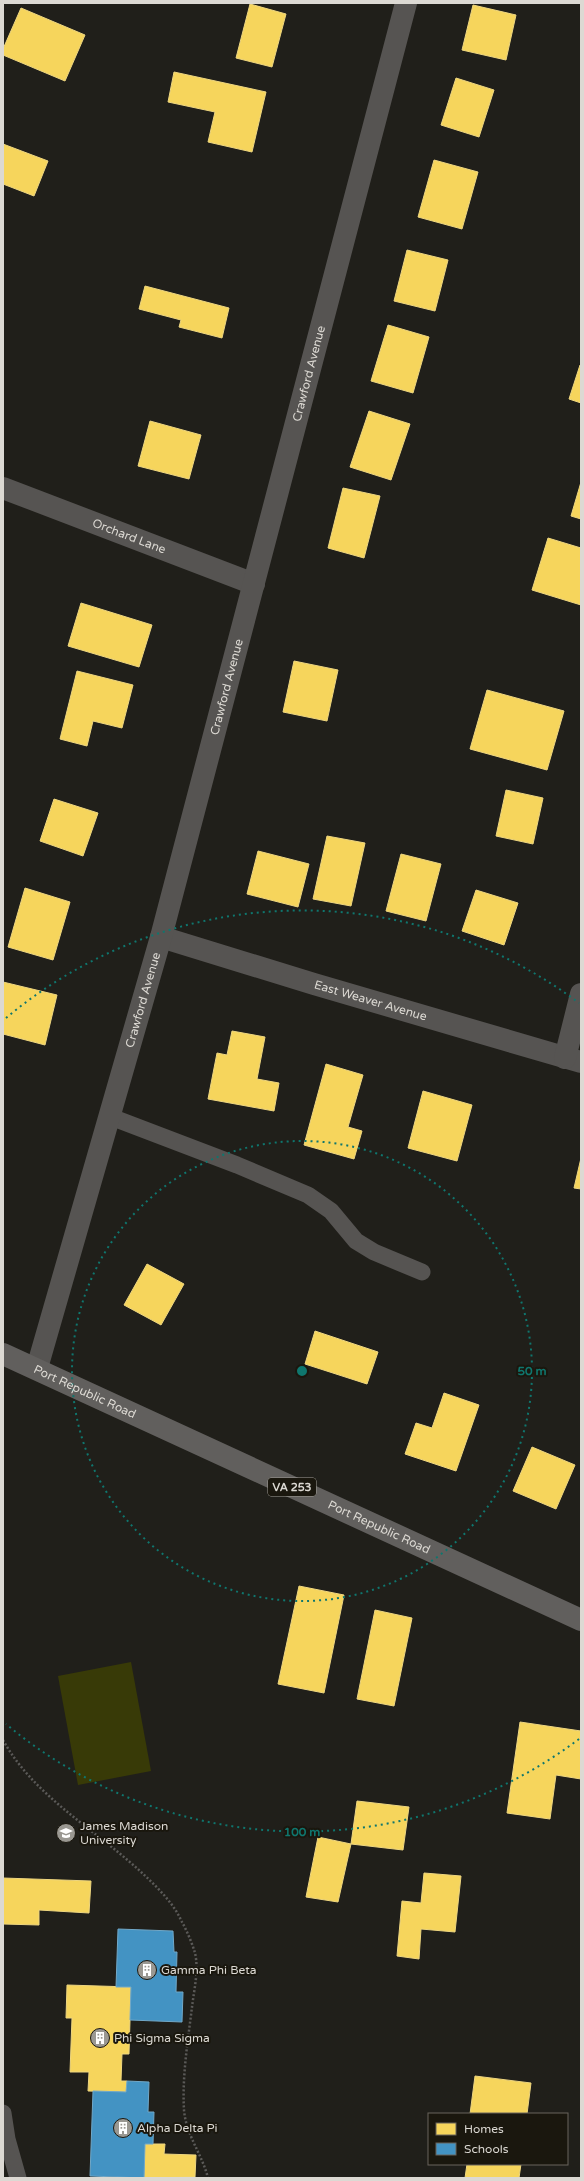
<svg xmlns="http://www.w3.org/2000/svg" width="584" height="2181" viewBox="0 0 584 2181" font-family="'Varela Round',sans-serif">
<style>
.green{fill:#383a07}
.homes{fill:#f6d55c;stroke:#eed680}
.schools{fill:#4393c3;stroke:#71a8c8}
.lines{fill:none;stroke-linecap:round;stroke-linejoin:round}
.path{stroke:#5b5a58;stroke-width:2.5;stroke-dasharray:2 2;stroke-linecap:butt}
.lane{stroke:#565452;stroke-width:17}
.street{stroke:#565452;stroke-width:22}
.primary{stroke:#615f5d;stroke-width:22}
.ring{fill:none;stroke:#0f766e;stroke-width:2;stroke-dasharray:2 4}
.labels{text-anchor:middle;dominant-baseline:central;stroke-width:4;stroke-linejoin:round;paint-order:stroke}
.shield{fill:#1a170e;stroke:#a29f98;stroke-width:1}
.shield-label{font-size:11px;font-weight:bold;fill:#dcd9d3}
.street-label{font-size:12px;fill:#dcd9d3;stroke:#1a170e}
.poi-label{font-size:12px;fill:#dcd9d3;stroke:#1a170e;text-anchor:start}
.centre{fill:#0f766e;stroke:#1a170e;stroke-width:2}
.ring-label{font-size:12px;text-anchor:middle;font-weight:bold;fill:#0f766e;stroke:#1a170e;stroke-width:4;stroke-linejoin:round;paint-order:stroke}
</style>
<rect width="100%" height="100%" fill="#201f1a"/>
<polygon class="green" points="131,1662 151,1771 78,1785 58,1676"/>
<g class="homes">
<polygon points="250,4 286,14 272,67 236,58"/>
<polygon points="473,5 516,15 506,60 462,50"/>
<polygon points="21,8 85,35 65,81 3,55 3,49"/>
<polygon points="174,72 266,92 252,152 208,142 215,112 168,102"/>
<polygon points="456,78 494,90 479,137 441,125"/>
<polygon points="3,144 48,161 34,196 3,184"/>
<polygon points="434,160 478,172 462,229 418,217"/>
<polygon points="407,250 448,260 435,311 394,301"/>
<polygon points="145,286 229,308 222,338 179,327 181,320 139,309"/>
<polygon points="388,325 429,337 413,393 371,381"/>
<polygon points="580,365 581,365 581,403 569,399"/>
<polygon points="369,411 410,424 391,480 350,467"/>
<polygon points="150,421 201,435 189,479 138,466"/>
<polygon points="581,482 581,519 571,516"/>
<polygon points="343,488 380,496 364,558 328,548"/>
<polygon points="548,538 581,548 581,605 532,590"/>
<polygon points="81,603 152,625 139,667 68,646"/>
<polygon points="294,661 338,670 327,721 283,712"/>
<polygon points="77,671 133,685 122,728 93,721 87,746 60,739"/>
<polygon points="487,690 564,711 547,770 470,749"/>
<polygon points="506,790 543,798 533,844 496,836"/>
<polygon points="54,799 98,813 83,856 40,841"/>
<polygon points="327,836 365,843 351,906 313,899"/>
<polygon points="258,851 309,864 298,907 247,894"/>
<polygon points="401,854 441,864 426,921 386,911"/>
<polygon points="25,888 70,902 53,960 8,947"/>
<polygon points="476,890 518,903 504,945 462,931"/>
<polygon points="3,982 57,995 45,1045 3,1034"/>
<polygon points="232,1031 265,1037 257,1079 279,1083 274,1111 208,1099 217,1053 227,1055"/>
<polygon points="326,1064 363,1075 348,1127 362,1131 354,1159 304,1145"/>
<polygon points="423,1091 472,1105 457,1161 408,1148"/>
<polygon points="581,1158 581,1189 574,1188"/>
<polygon points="147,1264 184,1284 161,1325 124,1305"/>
<polygon points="315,1331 378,1352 367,1384 305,1364"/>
<polygon points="444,1393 479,1405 456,1471 405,1454 416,1423 432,1428"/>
<polygon points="532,1447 575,1465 556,1509 513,1491"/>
<polygon points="299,1586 344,1595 324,1693 278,1684"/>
<polygon points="375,1610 412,1618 394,1706 357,1699"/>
<polygon points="520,1722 581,1731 581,1779 556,1775 550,1819 507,1813"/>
<polygon points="357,1801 409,1807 403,1850 351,1844"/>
<polygon points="318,1837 351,1844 338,1902 306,1897"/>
<polygon points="424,1873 461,1876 455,1932 421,1929 419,1959 397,1956 402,1901 421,1903"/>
<polygon points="3,1878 91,1881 89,1913 39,1910 39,1925 3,1924"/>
<polygon points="67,1985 131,1987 129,2054 122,2054 121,2081 127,2081 126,2092 88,2091 89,2072 70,2072 72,2018 66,2018"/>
<polygon points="475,2076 531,2083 527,2114 470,2114"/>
<polygon points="145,2144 165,2144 164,2154 196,2155 195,2177 144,2178"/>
<polygon points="467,2164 521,2164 519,2178 465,2178"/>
</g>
<g class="schools">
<polygon points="118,1929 173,1931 174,1952 177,1952 176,1992 183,1992 182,2022 130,2020 131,1987 116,1987"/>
<polygon points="127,2081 149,2082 148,2112 154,2112 153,2144 145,2144 144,2178 90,2176 93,2091 126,2092"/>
</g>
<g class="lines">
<path class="path" d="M3 1740C34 1796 93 1828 140 1871 156 1886 173 1902 182 1922 187 1931 192 1943 195 1953 199 1970 194 1990 192 2007 188 2040 182 2076 184 2110 186 2135 202 2154 208 2178"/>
<g class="lane">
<polyline points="111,1117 237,1165 308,1195 331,1211 356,1241 374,1252 422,1272"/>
<polyline points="3,2113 7,2139 18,2178"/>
</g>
<g class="street">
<path id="s1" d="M3 488 254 584"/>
<path id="s2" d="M161 937 314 984 581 1062"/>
<polyline points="565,1058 581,994"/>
<path id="s3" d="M37 1368 161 937 406 3"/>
</g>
<path class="primary" id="s4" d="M3 1354 581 1620"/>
</g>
<g class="ring">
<circle cx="302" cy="1371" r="230"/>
<path d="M579 1739A461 461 0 0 1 6 1724M6 1018A461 461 0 0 1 579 1003"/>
</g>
<defs>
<symbol id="university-disc" viewBox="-11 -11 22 22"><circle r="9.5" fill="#9a9892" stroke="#1a170e"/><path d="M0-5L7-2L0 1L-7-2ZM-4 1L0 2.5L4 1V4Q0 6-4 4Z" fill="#fff"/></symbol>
<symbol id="building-disc" viewBox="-11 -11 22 22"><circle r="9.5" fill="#9a9892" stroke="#1a170e"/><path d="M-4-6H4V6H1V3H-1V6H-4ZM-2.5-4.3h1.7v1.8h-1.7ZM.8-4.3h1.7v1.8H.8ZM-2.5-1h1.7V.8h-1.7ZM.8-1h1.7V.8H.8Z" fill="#fff"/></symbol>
</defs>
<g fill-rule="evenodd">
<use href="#university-disc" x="55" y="1822" width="22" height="22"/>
<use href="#building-disc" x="136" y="1959" width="22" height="22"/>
<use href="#building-disc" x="89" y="2027" width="22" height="22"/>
<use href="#building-disc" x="112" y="2117" width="22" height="22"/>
</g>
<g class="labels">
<rect class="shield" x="268" y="1478" width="48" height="18" rx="3"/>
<g class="shield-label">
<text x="292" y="1487">VA 253</text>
</g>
<g class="street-label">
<text stroke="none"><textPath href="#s3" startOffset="1031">Crawford Avenue</textPath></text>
<text stroke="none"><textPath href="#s1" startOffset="135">Orchard Lane</textPath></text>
<text stroke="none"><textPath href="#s3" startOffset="707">Crawford Avenue</textPath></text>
<text stroke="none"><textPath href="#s3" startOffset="383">Crawford Avenue</textPath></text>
<text stroke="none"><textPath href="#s2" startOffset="219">East Weaver Avenue</textPath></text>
<text stroke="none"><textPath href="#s4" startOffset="90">Port Republic Road</textPath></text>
<text stroke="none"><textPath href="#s4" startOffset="414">Port Republic Road</textPath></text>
</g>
<g class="poi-label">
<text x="80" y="1826">James Madison<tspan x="80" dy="14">University</tspan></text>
<text x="161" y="1970">Gamma Phi Beta</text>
<text x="114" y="2038">Phi Sigma Sigma</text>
<text x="137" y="2128">Alpha Delta Pi</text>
</g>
</g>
<circle cx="302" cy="1371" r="6" class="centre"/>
<g class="ring-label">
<text x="532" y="1375">50 m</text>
<text x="302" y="1836">100 m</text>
</g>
<rect width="584" height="2181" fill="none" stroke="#dcd9d3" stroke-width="8"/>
<rect x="428" y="2113" width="140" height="52" fill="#1a170e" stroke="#68655d"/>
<rect x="436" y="2123" width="20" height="12" fill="#f6d55c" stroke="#68655d"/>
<text x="464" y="2133" font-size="12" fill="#dcd9d3">Homes</text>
<rect x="436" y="2143" width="20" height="12" fill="#4393c3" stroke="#68655d"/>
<text x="464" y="2153" font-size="12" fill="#dcd9d3">Schools</text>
</svg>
